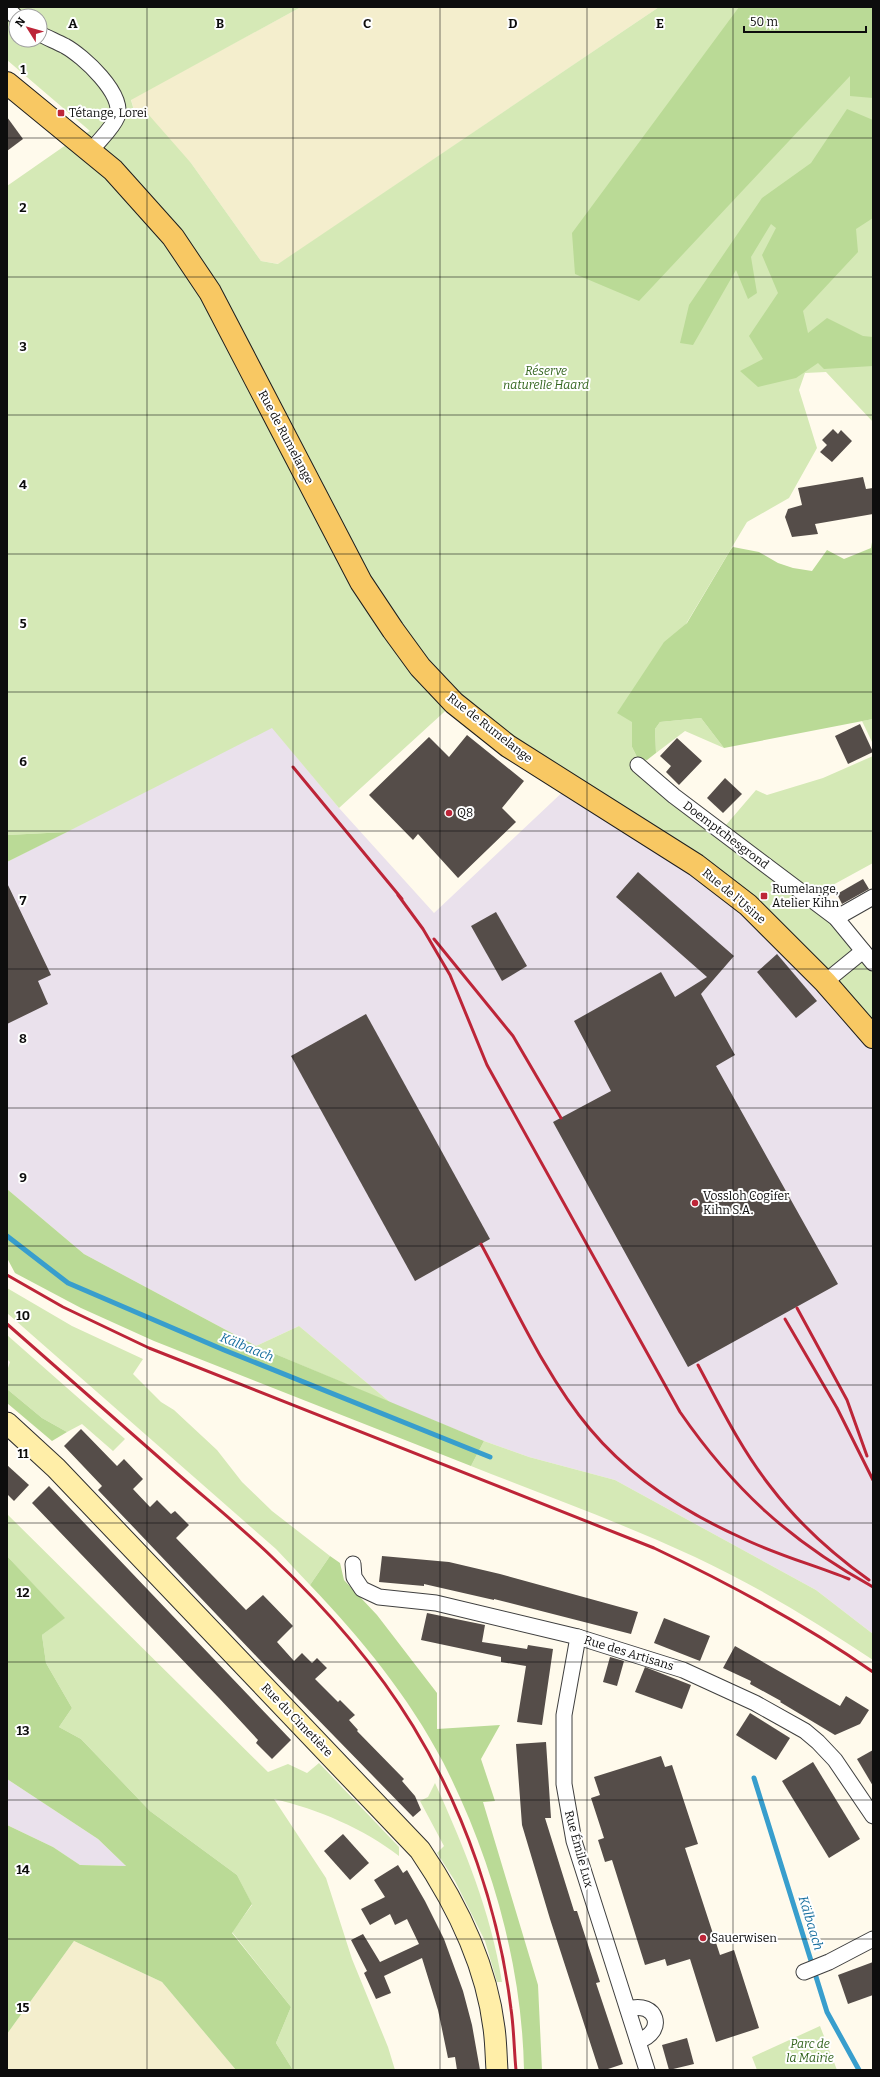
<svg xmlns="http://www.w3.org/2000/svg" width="880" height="2077" viewBox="0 0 880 2077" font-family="Bitter,serif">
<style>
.industrial{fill:#eae1ec}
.farmland{fill:#f4eecd}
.green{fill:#d5e9b6;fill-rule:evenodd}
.forest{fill:#bada96}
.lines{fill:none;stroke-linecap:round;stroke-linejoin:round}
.stream{stroke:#389ecd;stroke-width:5}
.building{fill:#554d49}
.street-casing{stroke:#404040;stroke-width:17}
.secondary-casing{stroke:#2f2f2f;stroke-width:23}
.primary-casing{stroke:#1e1e1e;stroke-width:24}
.street{stroke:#fff;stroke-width:15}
.secondary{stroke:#ffeea8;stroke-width:21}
.primary{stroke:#f8c863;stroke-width:22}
.rail{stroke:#bd2538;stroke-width:3}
.grid{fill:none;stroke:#0d0d0d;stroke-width:1;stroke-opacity:0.55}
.poi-dot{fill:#bd2538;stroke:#fff;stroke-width:1.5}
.labels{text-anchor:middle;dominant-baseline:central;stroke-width:4;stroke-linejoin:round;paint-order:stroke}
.poi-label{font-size:12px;fill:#0d0d0d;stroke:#fff;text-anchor:start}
.park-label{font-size:12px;font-style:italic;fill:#32641d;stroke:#fff}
.street-label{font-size:12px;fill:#0d0d0d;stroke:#fff}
.water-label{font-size:13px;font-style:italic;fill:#166e9e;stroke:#fff}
.grid-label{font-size:13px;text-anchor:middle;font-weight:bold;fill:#0d0d0d;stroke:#fff;stroke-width:4;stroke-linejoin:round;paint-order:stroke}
</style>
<rect width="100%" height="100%" fill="#fffaec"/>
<g class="industrial">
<polygon points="272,727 339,808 434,913 569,786 696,865 873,1037 873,1634 816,1590 615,1480 529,1457 484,1441 391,1403 299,1326 256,1346 84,1254 7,1189 7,862"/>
<polygon points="7,1779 98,1839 126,1866 80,1865 53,1847 7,1825"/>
</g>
<g class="farmland">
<polygon points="301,7 659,7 279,264 261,261 191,163 135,114 131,99"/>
<polygon points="74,1941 162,1982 236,2070 7,2070 7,2034"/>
</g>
<g class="green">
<path d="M7 7H301L131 100 135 114H148L191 163 261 261 278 264 659 7H873V422L826 372 805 373 799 390 817 448 789 498 747 522 686 624 632 722V747L638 759 647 760 639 764 720 832 756 790 767 795 823 778 873 756V863L809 898 873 963V1037L776 932 454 703 339 808 272 728 67 832 7 835V186L63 147 90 131 7 60ZM16 16H40V40H16Z"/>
<polygon points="701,718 724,748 685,731 656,753 655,729 660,722"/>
<polygon points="873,719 873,744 862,721"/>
<polygon points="7,1288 72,1326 143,1359 133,1374 161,1402 174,1410 217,1450 242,1482 272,1511 330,1556 310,1585 276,1549 7,1313"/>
<polygon points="299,1326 391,1403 256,1346"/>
<polygon points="7,1335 125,1439 113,1451 82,1424 67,1432 42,1418 7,1389 7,1371 10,1362 7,1359"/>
<path d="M484 1441 529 1457 615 1480 816 1590 873 1634V1660C816 1622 757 1586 695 1557 622 1523 546 1496 471 1466Z"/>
<path d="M7 1514 268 1772 288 1764 307 1773 319 1763 399 1847V1856C364 1829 318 1809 274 1799L326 1878 352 1959 388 2047 395 2070H293L276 2043 291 2007 232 1932 252 1905 237 1875 150 1811 81 1739 59 1727 72 1708 46 1663 42 1635 64 1618 7 1556Z"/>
<path d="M435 1783C464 1847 491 1912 502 1982H497L485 1941 455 1881 437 1853 444 1846 420 1801 428 1797Z"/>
<polygon points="820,2026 837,2070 757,2070 752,2057"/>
</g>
<g class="forest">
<polygon points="739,7 873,7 873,98 850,96 850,76 639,301 575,274 572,233"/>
<polygon points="847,109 873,120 873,218 856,229 858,252 803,311 808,333 827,318 863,336 873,337 873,366 824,369 818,363 796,378 758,387 740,371 763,359 749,336 778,293 762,255 776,228 771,224 751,257 757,293 748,299 736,270 693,345 680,343 689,305 762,198 811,163"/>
<polygon points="873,536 873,719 724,748 701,718 660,722 655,729 656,753 647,760 638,759 632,747 632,722 617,713 664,642 687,623 731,549 733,547 759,552 778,563 793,568 812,571 827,550 844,559 871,548"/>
<polygon points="67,832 7,862 7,835"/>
<polygon points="7,1189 84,1254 256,1346 484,1441 471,1466 154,1341 81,1308 15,1273 7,1258"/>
<polygon points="7,1389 42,1418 67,1432 52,1441 7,1403"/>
<polygon points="7,1556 65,1618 42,1635 46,1663 72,1708 59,1727 81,1739 150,1811 237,1875 252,1904 232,1933 291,2007 276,2043 293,2070 236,2070 162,1982 74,1941 7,2034 7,1825 53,1847 80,1865 126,1866 98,1839 7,1779"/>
<path d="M330 1556 340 1563 344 1580 377 1615 437 1693V1729L500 1725 481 1759 495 1801 483 1802 538 1985 542 2070H524C522 1964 491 1856 443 1762 409 1697 361 1638 310 1585Z"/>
</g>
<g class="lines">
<g class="stream">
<polyline points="7,1236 68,1283 224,1350 490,1457"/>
<polyline points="754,1778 827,2012 859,2070"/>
</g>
</g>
<g class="building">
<polygon points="7,117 23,139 7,151"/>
<polygon points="833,429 838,434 841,430 852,441 832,462 820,452 827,445 822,440"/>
<polygon points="863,477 866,489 873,488 873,514 815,524 818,534 792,537 785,517 788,509 802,505 798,488"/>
<polygon points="860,724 873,752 848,764 835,736"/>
<polygon points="467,735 524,781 502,808 516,822 458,878 418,834 413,840 369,795 429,737 449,757"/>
<polygon points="677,738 702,761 679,785 666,772 671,766 660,756"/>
<polygon points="725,778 742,794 723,813 707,798"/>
<polygon points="638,872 734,956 701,994 735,1055 716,1066 838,1284 688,1367 553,1122 611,1091 574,1021 661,972 675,997 707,977 616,897"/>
<polygon points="863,879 869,889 842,904 837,894"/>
<polygon points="7,883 51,975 38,981 48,1004 7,1024"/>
<polygon points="496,912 527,966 502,981 471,926"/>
<polygon points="777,954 817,1001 796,1018 757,972"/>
<polygon points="366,1014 490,1239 415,1281 291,1056"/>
<polygon points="81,1429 117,1466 124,1459 143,1479 133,1489 150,1507 157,1500 171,1514 175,1511 189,1525 176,1538 246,1610 263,1595 293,1626 277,1642 294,1661 302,1653 312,1663 317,1658 327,1668 315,1679 338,1702 340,1700 355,1715 349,1720 358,1730 357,1731 404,1779 402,1781 415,1796 421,1810 413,1817 257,1657 98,1490 102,1486 64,1446"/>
<polygon points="7,1465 29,1485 14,1501 7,1494"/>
<polygon points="49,1486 291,1740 272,1759 256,1743 258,1740 219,1698 32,1503"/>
<polygon points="382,1556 449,1562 500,1574 638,1612 631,1634 494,1599 494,1600 424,1584 424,1586 379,1582"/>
<polygon points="427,1613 485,1625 482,1642 527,1649 528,1645 553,1649 542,1725 517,1722 526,1666 501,1662 501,1657 421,1640"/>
<polygon points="664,1618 710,1636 700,1661 654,1643"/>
<polygon points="735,1646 840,1706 846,1696 869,1710 860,1724 835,1735 780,1702 781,1701 750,1684 751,1681 723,1668"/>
<polygon points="610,1657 624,1661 617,1686 603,1682"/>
<polygon points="645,1667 691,1685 682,1709 635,1692"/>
<polygon points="750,1713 790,1738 776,1760 736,1735"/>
<polygon points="546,1742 551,1818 545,1818 574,1911 577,1911 600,1982 596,1983 623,2064 605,2070 599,2070 550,1919 522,1825 516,1744"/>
<polygon points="873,1750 873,1786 857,1759"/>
<polygon points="661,1756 665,1767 672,1765 698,1844 685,1848 720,1955 734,1950 759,2028 716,2042 690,1959 667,1966 665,1959 645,1965 612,1860 605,1862 598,1840 604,1838 591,1798 600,1795 594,1777"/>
<polygon points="813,1762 860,1839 829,1858 782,1781"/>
<polygon points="343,1834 369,1863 350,1880 324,1851"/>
<polygon points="398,1865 403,1873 407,1870 425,1901 444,1939 463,1991 472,2025 480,2070 457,2070 455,2057 448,2058 438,2010 422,1958 384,1976 391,1993 376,1999 364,1973 367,1971 351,1940 363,1934 380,1962 419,1944 407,1919 395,1925 390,1914 370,1925 361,1909 385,1897 374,1880"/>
<polygon points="873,1962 873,1995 848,2004 838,1975"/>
<polygon points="687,2038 694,2064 669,2070 662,2045"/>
</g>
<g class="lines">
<defs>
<g id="street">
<polyline points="7,8 16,17"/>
<path d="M40 34C48 38 57 42 65 46 83 56 125 94 117 117 112 129 99 140 91 151"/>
<polyline points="638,765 674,796 836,918 873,963"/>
<polyline points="836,918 873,897"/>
<polyline points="825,982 863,951"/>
<polyline points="353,1564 354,1577 362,1589 379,1597 436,1603 578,1637 683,1670 755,1703 805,1731 818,1742 835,1760 873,1816"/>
<polyline points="578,1637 564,1715 564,1784 574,1841 647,2070"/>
<polyline points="804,1972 829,1962 873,1939"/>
<path d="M628 2009C657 2000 667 2032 638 2041"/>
</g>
<path id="secondary" d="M7 1423 56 1468 420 1850C456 1903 486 1963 494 2028 496 2042 496 2056 497 2070"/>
<polyline id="primary" points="7,83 113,170 173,237 210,292 361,582 393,630 420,667 454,703 508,746 696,865 748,905 825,982 873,1037"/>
</defs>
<use href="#street" class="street-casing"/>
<use href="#secondary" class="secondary-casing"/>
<use href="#primary" class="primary-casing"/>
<use href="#street" class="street"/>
<use href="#secondary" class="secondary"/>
<use href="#primary" class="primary"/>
<g class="rail">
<polyline points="293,767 402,899"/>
<path d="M398 895 423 929 450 975 487 1065 680 1412C734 1490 790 1541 873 1587"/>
<polyline points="434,939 513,1036 561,1118"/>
<path d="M481 1244C514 1305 546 1377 590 1429 631 1478 684 1512 742 1538 777 1555 814 1565 849 1579"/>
<path d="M7 1275 63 1307 149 1348 654 1548C730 1584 803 1623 873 1672"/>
<polyline points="797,1308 847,1400 867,1456"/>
<polyline points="785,1319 837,1408 873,1480"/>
<path d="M7 1324C65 1375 122 1425 180 1476 211 1503 243 1529 272 1557 325 1607 375 1664 413 1726 465 1811 499 1911 511 2009 514 2029 514 2050 516 2070"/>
<path d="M698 1365C720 1406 741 1449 770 1486 798 1523 831 1553 869 1580"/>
</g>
</g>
<path class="grid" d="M147 7V2070M293 7V2070M440 7V2070M587 7V2070M733 7V2070M7 138H873M7 277H873M7 415H873M7 554H873M7 692H873M7 831H873M7 969H873M7 1108H873M7 1246H873M7 1385H873M7 1523H873M7 1662H873M7 1800H873M7 1939H873"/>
<g class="poi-dot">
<rect x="57" y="109" width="8" height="8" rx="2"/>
<circle cx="449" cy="813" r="4"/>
<rect x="760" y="892" width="8" height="8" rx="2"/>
<circle cx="695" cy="1203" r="4"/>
<circle cx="703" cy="1938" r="4"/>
</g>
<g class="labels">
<g class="poi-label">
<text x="69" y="113">Tétange, Lorei</text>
<text x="457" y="813">Q8</text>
<text x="772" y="889">Rumelange,<tspan x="772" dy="14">Atelier Kihn</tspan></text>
<text x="703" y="1196">Vossloh Cogifer<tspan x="703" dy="14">Kihn S.A.</tspan></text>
<text x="711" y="1938">Sauerwisen</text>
</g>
<g class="park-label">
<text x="546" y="371">Réserve<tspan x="546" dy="14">naturelle Haard</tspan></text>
<text x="810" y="2044">Parc de<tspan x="810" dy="14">la Mairie</tspan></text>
</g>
<g class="street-label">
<text transform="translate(286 437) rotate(62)">Rue de Rumelange</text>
<text transform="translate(490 728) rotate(38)">Rue de Rumelange</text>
<text transform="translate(726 835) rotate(37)">Doemptchesgrond</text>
<text transform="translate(734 896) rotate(40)">Rue de l'Usine</text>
<text transform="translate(629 1653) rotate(17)">Rue des Artisans</text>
<text transform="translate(297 1720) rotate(46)">Rue du Cimetière</text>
<text transform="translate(579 1849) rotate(75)">Rue Émile Lux</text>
</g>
<g class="water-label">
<text transform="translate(247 1347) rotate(22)">Kälbaach</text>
<text transform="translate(811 1923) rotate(73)">Kälbaach</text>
</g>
</g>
<g class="grid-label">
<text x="73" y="28">A</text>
<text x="220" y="28">B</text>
<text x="367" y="28">C</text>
<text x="513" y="28">D</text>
<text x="660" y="28">E</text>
<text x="23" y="74">1</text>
<text x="23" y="212">2</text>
<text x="23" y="351">3</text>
<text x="23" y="489">4</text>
<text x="23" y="628">5</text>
<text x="23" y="766">6</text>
<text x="23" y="905">7</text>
<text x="23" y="1043">8</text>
<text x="23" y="1182">9</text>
<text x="23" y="1320">10</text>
<text x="23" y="1458">11</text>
<text x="23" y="1597">12</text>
<text x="23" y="1735">13</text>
<text x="23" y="1874">14</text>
<text x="23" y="2012">15</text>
</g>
<rect width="880" height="2077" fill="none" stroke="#0d0d0d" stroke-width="16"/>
<g transform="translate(28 28) rotate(307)"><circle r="19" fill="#ffffff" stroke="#9e9e9e"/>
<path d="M0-3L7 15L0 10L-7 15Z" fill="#bd2538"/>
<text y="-6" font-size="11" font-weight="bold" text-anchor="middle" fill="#0d0d0d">N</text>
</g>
<path d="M744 26v6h122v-6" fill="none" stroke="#0d0d0d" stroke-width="2"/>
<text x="750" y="26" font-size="12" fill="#0d0d0d" stroke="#ffffff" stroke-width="3" paint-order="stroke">50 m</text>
</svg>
